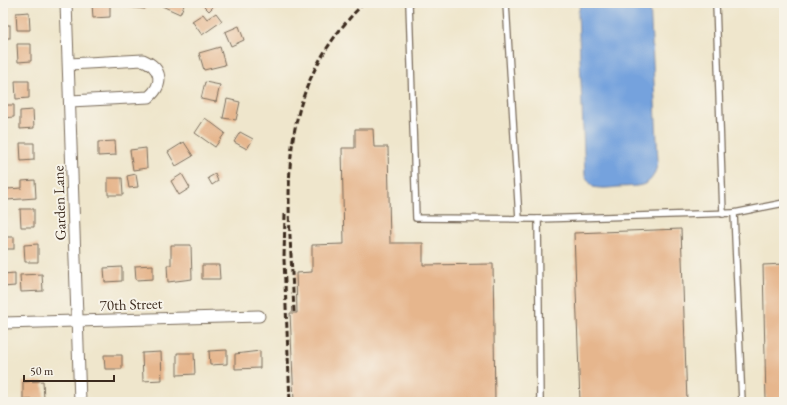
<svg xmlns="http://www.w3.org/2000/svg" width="787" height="405" viewBox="0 0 787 405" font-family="'EB Garamond',serif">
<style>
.water{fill:#74a2dd;stroke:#58667e}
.building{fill:#e6b68d}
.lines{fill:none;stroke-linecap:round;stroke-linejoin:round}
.service-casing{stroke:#7a6c5b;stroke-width:8}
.minor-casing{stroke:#7a6c5b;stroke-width:13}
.service{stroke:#fff;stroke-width:5.5}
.minor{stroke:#fff;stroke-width:11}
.rail{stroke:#3b2a1e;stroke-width:3;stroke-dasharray:6 3;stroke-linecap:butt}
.labels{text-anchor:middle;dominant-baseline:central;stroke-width:4;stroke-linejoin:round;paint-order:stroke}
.street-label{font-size:15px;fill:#3b2a1e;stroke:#f7f3e8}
</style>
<rect width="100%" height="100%" fill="#f7f3e8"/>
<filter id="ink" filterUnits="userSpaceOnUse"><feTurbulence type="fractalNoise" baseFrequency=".025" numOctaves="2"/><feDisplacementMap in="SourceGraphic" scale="8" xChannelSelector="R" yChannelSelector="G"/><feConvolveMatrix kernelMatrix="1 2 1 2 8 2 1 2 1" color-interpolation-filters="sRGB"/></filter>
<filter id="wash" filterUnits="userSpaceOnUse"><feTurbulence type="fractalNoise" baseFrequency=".012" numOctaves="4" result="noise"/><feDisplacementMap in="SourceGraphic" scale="16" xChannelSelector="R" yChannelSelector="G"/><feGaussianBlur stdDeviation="0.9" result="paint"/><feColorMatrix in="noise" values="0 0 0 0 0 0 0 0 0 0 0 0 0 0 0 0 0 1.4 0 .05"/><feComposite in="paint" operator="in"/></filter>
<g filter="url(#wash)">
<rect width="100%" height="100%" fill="#efe6cc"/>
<path class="water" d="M581 3H650L658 161C653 188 642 186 618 187 609 188 602 189 593 187L585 176 578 13Z"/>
<g id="blocks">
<g class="building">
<polygon points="92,3 110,3 110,17 93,18"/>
<polygon points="128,3 146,3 145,9 127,7"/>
<polygon points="164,3 185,3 180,14 162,6"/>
<polygon points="201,3 217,3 209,11"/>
<polygon points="29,12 30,30 17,30 16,13"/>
<polygon points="216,13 222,21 202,35 192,21 203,14 207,19"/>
<rect x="3" y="25" width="7" height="13"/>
<polygon points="239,26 244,40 231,46 225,32"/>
<polygon points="17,44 31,44 31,61 18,62"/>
<polygon points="220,47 225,65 204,70 199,53"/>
<polygon points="3,58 4,58 5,69 3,69"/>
<polygon points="15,81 29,81 29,98 16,99"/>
<polygon points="205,82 220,85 216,102 201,99"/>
<polygon points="227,99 240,102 236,120 223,118"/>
<polygon points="3,105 14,105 14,117 3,118"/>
<polygon points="33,110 34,128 20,129 20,111"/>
<polygon points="205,118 225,133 215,147 195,133"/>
<polygon points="355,129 373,129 374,147 388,147 390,243 423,243 423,265 493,264 495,402 294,402 290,313 297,313 296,273 312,272 312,245 344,244 342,148 355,148"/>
<polygon points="240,132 253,139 247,149 234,142"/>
<polygon points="115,141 116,155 98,156 98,142"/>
<polygon points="184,142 193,156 176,166 168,152"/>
<polygon points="20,143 34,143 34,160 21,161"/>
<polygon points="146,148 147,168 133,170 130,150"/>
<rect x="3" y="172" width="3" height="12"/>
<polygon points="136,174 138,187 129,188 127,176"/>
<polygon points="182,174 190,188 179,195 171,181"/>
<polygon points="215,174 218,181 212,185 208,178"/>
<polygon points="108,178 122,178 123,195 108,195"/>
<polygon points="35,180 36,198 7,200 7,189 22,188 22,181"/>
<polygon points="20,209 34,209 34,227 21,227"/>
<rect x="3" y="219" width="2" height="15"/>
<polygon points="681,229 687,402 580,402 574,233"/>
<rect x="3" y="237" width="11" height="12"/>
<polygon points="38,244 38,262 25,262 24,245"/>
<polygon points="171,245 191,245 192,279 168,282 167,265 171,265"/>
<polygon points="784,264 784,402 766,402 763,265"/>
<polygon points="153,265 153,279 136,280 135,266"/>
<polygon points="202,265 219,265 220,279 202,279"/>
<polygon points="122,267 122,281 105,282 104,268"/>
<polygon points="15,273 15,286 3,287 3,274"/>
<polygon points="42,274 43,291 21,292 20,275"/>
<polygon points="227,350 227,364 210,365 209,351"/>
<polygon points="260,351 260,368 235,369 235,354"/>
<polygon points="161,352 162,380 143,381 142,353"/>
<polygon points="177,353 194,353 195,374 177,375"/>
<polygon points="104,355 122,355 122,369 105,369"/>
<polygon points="43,381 44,399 23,400 23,382"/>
</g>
</g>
</g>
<g filter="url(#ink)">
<use href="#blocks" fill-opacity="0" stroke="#7a6c5b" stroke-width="1"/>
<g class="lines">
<defs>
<g id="service">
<polyline points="409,3 416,218 538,219 734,213 742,402"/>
<polyline points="506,3 519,219"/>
<polyline points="716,3 723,214"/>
<polyline points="734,213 784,203"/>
<polyline points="538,219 540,402"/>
</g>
<g id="minor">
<polyline points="66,3 80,402"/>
<path d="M69 64 143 60C162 68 164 84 149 97L70 101"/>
<polyline points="3,323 259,316"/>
</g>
</defs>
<use href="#service" class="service-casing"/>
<use href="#minor" class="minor-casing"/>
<use href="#service" class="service"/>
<use href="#minor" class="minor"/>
<g class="rail">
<polyline points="285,214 284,259 290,402"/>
<path d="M294 312C289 193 270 96 364 3"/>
</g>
</g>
</g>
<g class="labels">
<g class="street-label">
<text transform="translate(59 203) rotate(-92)">Garden Lane</text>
<text transform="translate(131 304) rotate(-2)">70th Street</text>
</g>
</g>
<rect width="787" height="405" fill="none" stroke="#f7f3e8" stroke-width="16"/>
<path d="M24 375v6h90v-6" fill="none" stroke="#3b2a1e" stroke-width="2"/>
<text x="30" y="375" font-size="12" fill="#3b2a1e" stroke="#f7f3e8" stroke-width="3" paint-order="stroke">50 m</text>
</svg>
